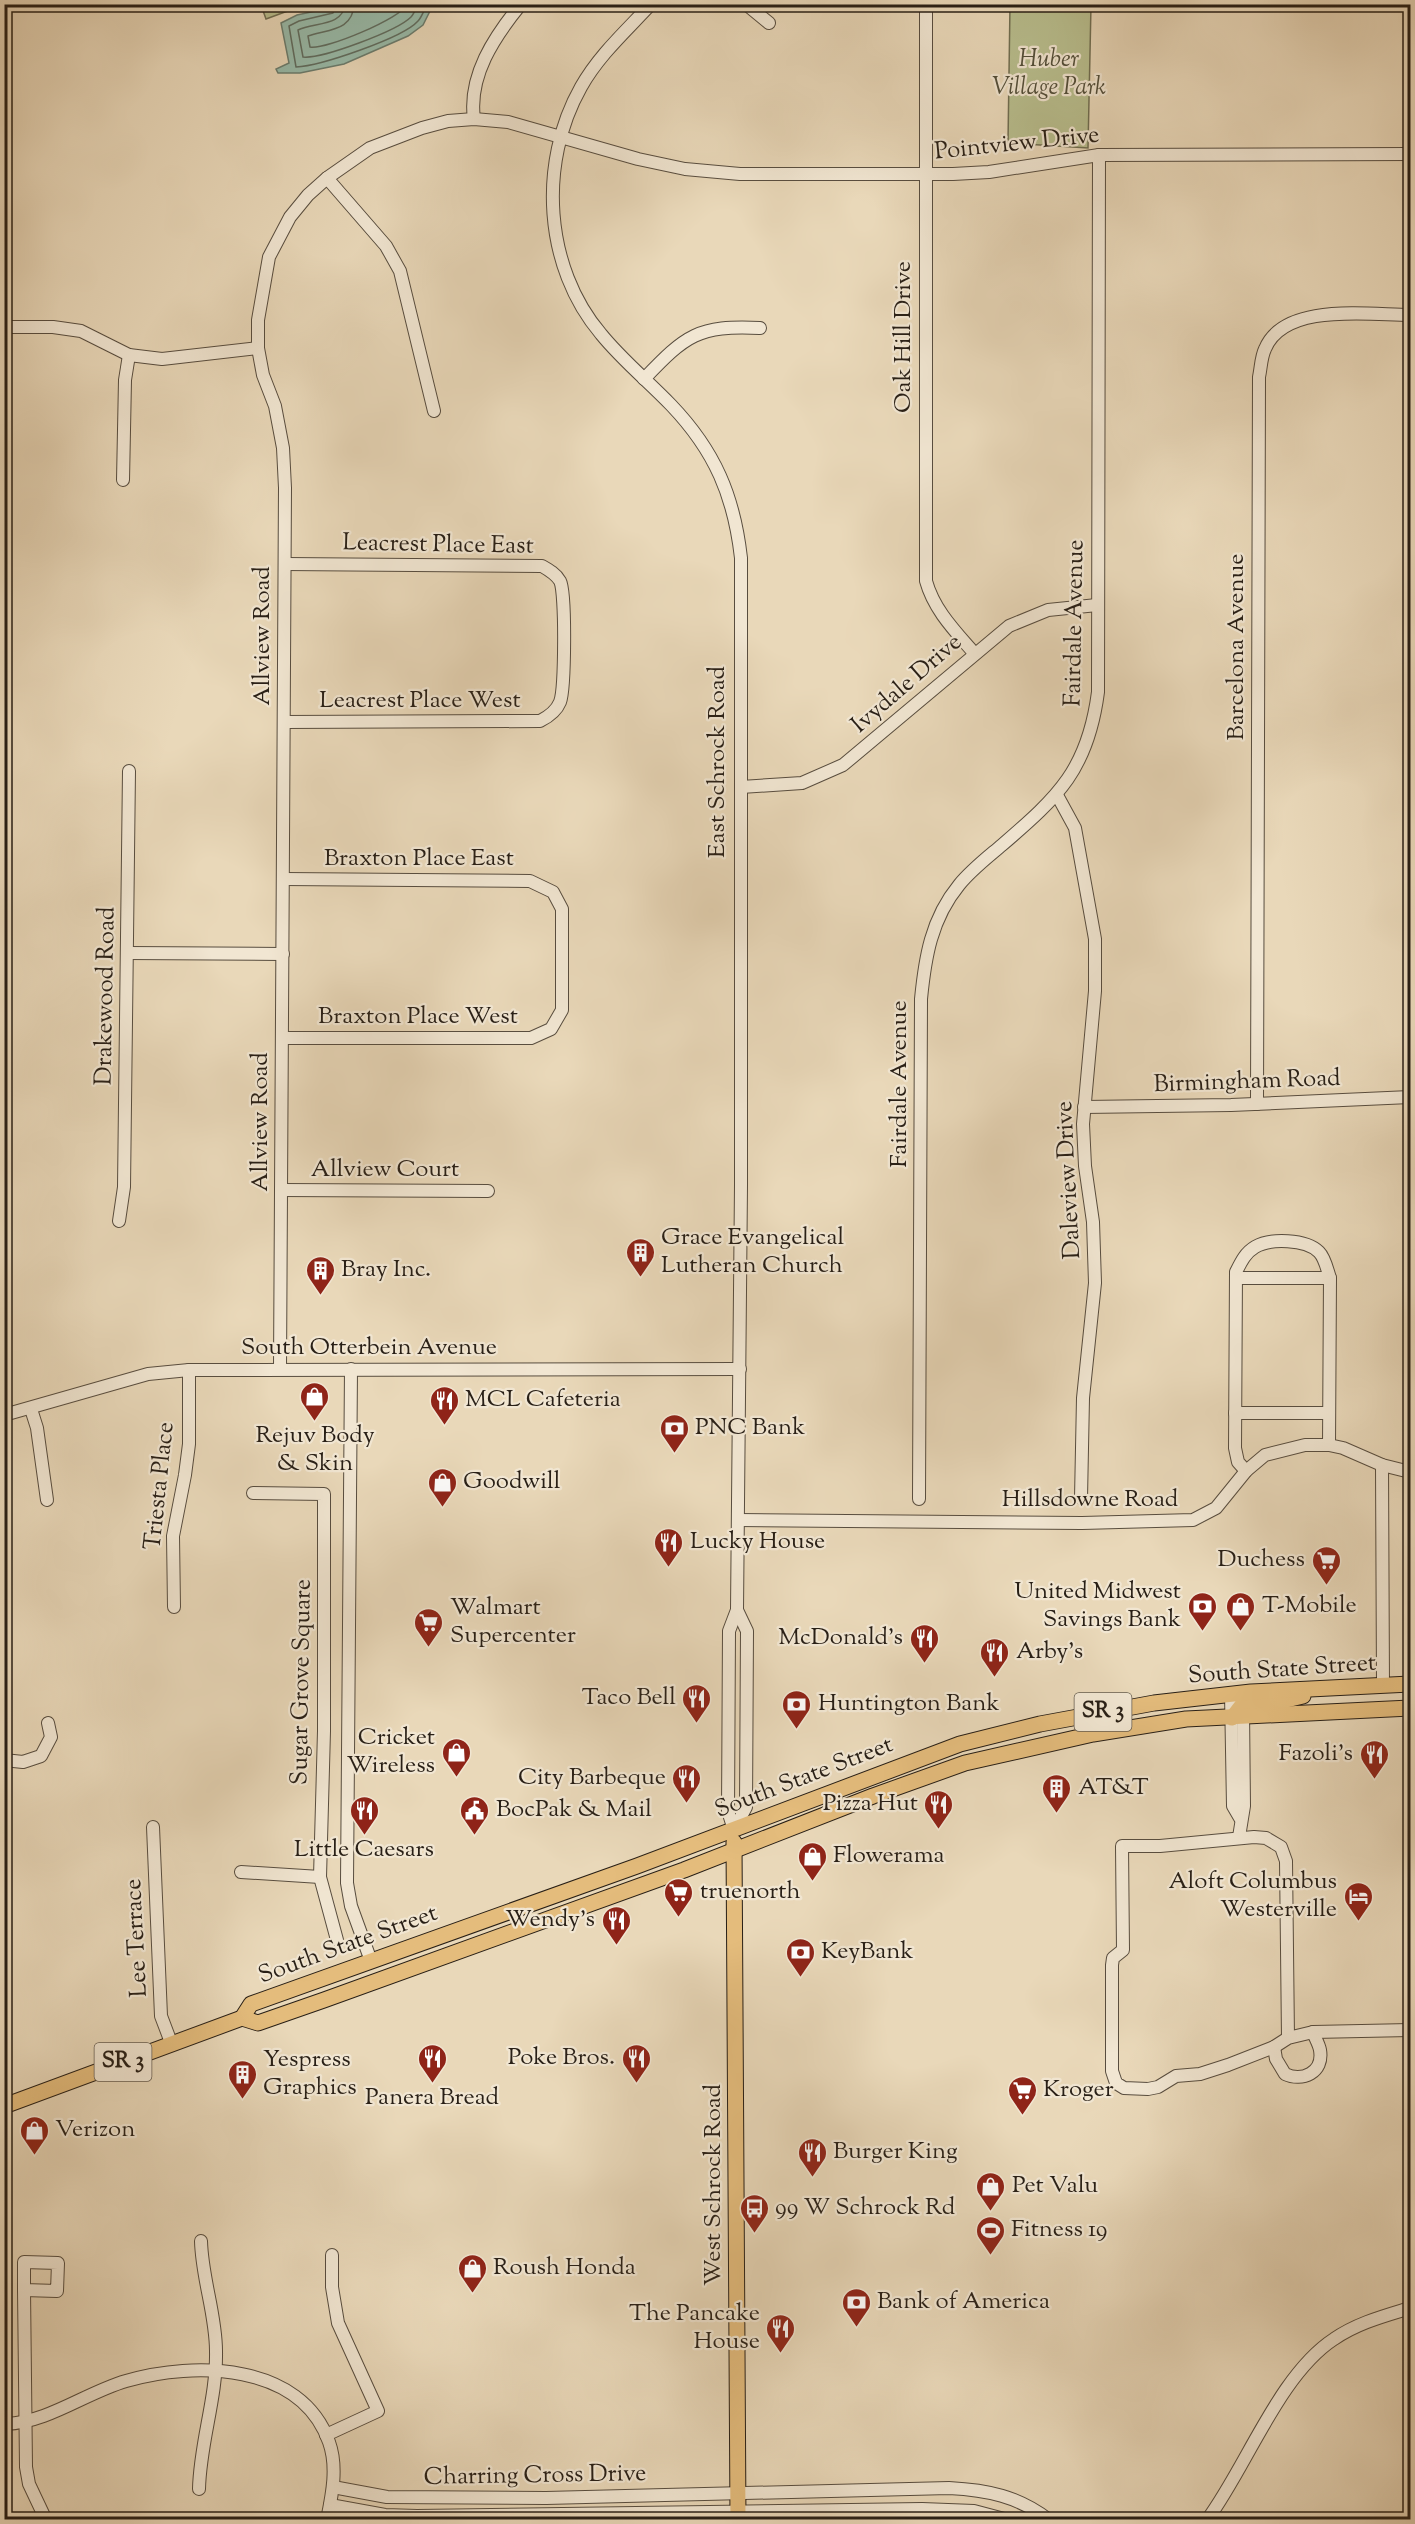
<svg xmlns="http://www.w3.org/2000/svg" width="1415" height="2524" viewBox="0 0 1415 2524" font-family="'Sorts Mill Goudy',serif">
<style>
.green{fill:#b8be8e;stroke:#706e52;stroke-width:1.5}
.water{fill:#98bbaa;stroke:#6b7d6f;stroke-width:1.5}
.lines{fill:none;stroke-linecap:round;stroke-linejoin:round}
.shore{stroke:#606d60;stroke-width:1.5}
.minor-casing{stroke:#584d3f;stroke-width:14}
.major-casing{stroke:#281f16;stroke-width:17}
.minor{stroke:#f1e6d2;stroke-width:12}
.major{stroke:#e4bc7c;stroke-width:15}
.labels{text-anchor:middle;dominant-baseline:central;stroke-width:4.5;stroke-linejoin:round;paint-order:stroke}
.shield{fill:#f1e6d2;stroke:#645b4e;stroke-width:1.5}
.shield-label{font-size:22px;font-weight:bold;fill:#281f16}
.park-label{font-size:24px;font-style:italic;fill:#534f3a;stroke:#f1e6d2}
.street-label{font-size:24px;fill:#281f16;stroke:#f1e6d2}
.poi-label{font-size:24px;fill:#281f16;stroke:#f1e6d2;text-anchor:start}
</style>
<rect width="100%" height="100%" fill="#e9d8b9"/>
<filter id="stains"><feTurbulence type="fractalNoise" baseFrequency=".00333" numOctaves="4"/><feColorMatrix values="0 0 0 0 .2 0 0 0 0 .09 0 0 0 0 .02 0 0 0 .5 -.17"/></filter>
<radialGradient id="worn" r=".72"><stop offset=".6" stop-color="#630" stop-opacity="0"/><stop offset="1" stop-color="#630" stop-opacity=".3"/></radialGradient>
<g class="green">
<polygon points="261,5 261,4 304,5 266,19"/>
<polygon points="1010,5 1091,5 1088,148 1008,143"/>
</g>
<polygon class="water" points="344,5 433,5 423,25 408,36 344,64 300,73 278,73 276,69 289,63 281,23 297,15"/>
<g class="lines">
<g class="shore">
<path d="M337 4 333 13 299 21 289 26 296 67C320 66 403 38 418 21 422 17 424 10 427 4"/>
<path d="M345 4C343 27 313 22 298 30L303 57C322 59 397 31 411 17 414 14 416 8 418 4"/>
<path d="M354 4C353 31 328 29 308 36L310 47C326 50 401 18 408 4"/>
</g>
<defs>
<g id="minor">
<path d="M651 4C626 31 599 55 581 87 538 163 544 267 601 334 622 360 648 381 671 405 715 451 734 496 741 558V1185L737 1610 729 1631 728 1811 734 1830"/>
<polyline points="746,4 769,23"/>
<path d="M926 4V581C934 610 955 631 974 653"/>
<path d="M474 119C468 76 494 37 521 4"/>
<polyline points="327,178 386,246 400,271 434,411"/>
<polyline points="4,327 53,327 81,331 129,355 162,359 258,348"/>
<path d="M644 379C686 335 698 325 760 328"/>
<polyline points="123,480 125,380 129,355"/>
<path d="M284 722 540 721C548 717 556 712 560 702 565 689 566 592 560 581 556 574 549 570 542 566L285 564"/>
<polyline points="741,787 802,783 843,765 1009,626 1048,610 1097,605"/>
<polyline points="1057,795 1075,828 1095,939 1095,991 1083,1124 1085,1166 1093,1222 1095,1283 1083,1398 1081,1498"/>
<polyline points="128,953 283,954"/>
<polyline points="282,1038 531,1038 551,1029 562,1010 562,909 553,892 530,881 284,879"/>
<path d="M1257 1104 1259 377C1261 368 1261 357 1265 349 1284 302 1369 315 1410 315"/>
<polyline points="1084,1107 1231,1105 1410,1097"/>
<polyline points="281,1190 488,1191"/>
<polyline points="119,1221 124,1187 129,771"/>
<polyline points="1236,1278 1330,1278"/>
<polyline points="280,1368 285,488 283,448 275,406 263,375 258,348 258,320 269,257 290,217 308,195 327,178 370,148 422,128 448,121 474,119 508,122 638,159 685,169 740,174 953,174 989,172 1099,155 1410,154"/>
<polyline points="351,1369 347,1883 351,1906 371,1961"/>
<polyline points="31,1409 37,1428 47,1500"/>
<polyline points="1235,1413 1329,1413"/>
<polyline points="4,1415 148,1374 189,1370 740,1369"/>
<polyline points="1382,1465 1383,1685"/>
<path d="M1246 1471 1238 1462 1235 1448 1236 1272C1241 1262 1245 1253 1255 1247 1270 1238 1306 1239 1319 1252 1325 1258 1327 1269 1330 1278L1329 1445"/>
<polyline points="253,1493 324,1494 324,1731 320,1877 337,1940"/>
<path d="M919 1499 921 999C925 958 931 919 959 885 971 870 988 857 1002 845 1059 796 1088 769 1098 692L1099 155"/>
<polyline points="738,1520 1082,1523 1193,1520 1216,1508 1246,1471 1265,1455 1305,1445 1329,1445 1343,1448 1382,1465 1410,1472"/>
<polyline points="174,1607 173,1536 185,1475 189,1444 189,1370"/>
<polyline points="1231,1694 1233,1806 1240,1818"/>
<polyline points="4,1760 23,1762 41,1756 51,1737 48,1723"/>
<polyline points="153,1827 161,2016 172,2045"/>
<polyline points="734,1830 746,1807 747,1631 737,1610"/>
<polyline points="1239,1837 1244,1806 1243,1710"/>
<polyline points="241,1872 320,1877"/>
<polyline points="1288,2038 1286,1861 1281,1847 1266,1838 1254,1837 1160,1846 1122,1846 1123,1950 1113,1958 1112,1965 1112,2071 1116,2083 1124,2088 1148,2089 1158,2087 1176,2076 1200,2074 1228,2065 1274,2047 1288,2038 1313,2032 1410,2030"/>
<path d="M1274 2047 1276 2059 1285 2074C1302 2082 1324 2073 1320 2050 1319 2044 1315 2038 1313 2032"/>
<polygon points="24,2262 58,2263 57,2291 24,2290"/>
<polyline points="24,2290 26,2467 29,2484 46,2520"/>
<path d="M6 2424C49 2422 85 2393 126 2381 195 2361 301 2363 329 2442 338 2467 332 2495 327 2520"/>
<polyline points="326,2435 378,2411 338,2323 332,2287 332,2255"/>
<path d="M333 2487 387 2497 546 2498 949 2488C987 2490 1018 2496 1049 2520"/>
<path d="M199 2489C200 2442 217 2398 216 2351 216 2314 202 2279 201 2241"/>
<polyline points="330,2505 385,2515 417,2516 922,2509 974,2511 1008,2520"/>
<path d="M1207 2520C1247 2466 1279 2375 1334 2339 1357 2323 1384 2316 1410 2308"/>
</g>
<g id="major">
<polyline points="1232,1718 1242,1705 1278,1702 1303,1696"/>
<polyline points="734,1842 738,2520"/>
<polyline points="242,2018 258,2023 324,2000 684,1870 873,1796 965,1763 1093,1734 1186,1719 1410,1708"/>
<polyline points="4,2106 242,2018 251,2004 637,1866 960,1744 1040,1724 1154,1703 1251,1692 1410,1684"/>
</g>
</defs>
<use href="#minor" class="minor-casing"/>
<use href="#major" class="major-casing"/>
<use href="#minor" class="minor"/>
<use href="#major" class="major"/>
</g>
<defs>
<symbol id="building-pin" viewBox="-11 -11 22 30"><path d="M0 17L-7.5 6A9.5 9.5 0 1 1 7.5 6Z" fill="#8f2418" stroke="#f1e6d2"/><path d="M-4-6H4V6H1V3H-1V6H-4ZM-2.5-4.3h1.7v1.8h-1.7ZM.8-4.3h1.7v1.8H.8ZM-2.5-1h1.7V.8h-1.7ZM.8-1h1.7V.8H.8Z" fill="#fff"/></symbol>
<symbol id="shop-pin" viewBox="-11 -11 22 30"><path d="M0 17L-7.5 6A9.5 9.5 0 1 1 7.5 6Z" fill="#8f2418" stroke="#f1e6d2"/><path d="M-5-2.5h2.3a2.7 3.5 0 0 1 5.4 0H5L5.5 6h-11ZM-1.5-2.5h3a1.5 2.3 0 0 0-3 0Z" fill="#fff"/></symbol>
<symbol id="restaurant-pin" viewBox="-11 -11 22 30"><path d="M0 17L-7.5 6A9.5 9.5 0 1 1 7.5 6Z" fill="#8f2418" stroke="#f1e6d2"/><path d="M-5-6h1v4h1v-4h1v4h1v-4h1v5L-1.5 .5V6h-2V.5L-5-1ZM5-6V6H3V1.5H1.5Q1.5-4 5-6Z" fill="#fff"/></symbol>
<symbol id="bank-pin" viewBox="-11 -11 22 30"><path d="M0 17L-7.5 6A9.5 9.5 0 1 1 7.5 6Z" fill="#8f2418" stroke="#f1e6d2"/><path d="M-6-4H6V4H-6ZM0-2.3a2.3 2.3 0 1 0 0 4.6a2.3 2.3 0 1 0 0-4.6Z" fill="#fff"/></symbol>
<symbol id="supermarket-pin" viewBox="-11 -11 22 30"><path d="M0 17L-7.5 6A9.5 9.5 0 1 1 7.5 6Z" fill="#8f2418" stroke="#f1e6d2"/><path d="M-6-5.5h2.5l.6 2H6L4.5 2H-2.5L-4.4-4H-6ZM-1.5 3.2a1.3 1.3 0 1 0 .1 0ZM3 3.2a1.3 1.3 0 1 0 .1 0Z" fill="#fff"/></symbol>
<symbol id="civic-pin" viewBox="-11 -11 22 30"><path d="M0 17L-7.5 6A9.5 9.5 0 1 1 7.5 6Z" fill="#8f2418" stroke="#f1e6d2"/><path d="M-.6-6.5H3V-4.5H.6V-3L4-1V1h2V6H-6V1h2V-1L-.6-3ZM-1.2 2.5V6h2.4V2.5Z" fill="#fff"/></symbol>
<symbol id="hotel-pin" viewBox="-11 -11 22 30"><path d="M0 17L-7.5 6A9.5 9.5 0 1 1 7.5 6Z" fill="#8f2418" stroke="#f1e6d2"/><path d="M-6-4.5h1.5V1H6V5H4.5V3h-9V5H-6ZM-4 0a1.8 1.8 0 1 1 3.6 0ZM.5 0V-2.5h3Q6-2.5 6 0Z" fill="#fff"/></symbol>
<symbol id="bus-pin" viewBox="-11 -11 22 30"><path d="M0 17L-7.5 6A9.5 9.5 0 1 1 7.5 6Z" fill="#8f2418" stroke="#f1e6d2"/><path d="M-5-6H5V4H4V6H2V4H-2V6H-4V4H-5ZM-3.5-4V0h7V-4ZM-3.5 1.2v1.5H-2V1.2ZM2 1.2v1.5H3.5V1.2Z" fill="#fff"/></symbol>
<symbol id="stadium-pin" viewBox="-11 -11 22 30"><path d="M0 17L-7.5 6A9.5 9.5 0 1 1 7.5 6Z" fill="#8f2418" stroke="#f1e6d2"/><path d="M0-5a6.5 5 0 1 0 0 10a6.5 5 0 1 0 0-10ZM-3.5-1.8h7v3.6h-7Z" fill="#fff"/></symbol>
</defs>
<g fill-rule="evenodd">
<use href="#building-pin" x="624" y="1236" width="33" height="45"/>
<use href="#building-pin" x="304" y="1254" width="33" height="45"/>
<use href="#shop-pin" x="298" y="1380" width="33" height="45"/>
<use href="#restaurant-pin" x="428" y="1384" width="33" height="45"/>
<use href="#bank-pin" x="658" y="1412" width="33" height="45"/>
<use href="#shop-pin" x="426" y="1466" width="33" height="45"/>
<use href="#restaurant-pin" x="652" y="1526" width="33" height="45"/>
<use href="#supermarket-pin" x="1310" y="1544" width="33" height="45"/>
<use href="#bank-pin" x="1186" y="1590" width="33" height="45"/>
<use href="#shop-pin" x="1224" y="1590" width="33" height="45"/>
<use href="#supermarket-pin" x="412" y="1606" width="33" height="45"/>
<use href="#restaurant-pin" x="908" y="1622" width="33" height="45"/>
<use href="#restaurant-pin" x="978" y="1636" width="33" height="45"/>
<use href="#restaurant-pin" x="680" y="1682" width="33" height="45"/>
<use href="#bank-pin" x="780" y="1688" width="33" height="45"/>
<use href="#shop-pin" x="440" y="1736" width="33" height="45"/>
<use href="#restaurant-pin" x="1358" y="1738" width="33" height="45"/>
<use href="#restaurant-pin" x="670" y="1762" width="33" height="45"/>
<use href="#building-pin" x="1040" y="1772" width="33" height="45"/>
<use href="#restaurant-pin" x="922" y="1788" width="33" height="45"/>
<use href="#restaurant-pin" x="348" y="1794" width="33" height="45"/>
<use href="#civic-pin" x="458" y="1794" width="33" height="45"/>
<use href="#shop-pin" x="796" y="1840" width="33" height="45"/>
<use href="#supermarket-pin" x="662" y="1876" width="33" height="45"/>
<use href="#hotel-pin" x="1342" y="1880" width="33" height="45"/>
<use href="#restaurant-pin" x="600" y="1904" width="33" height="45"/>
<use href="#bank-pin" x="784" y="1936" width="33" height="45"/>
<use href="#restaurant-pin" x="416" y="2042" width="33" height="45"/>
<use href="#restaurant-pin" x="620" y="2042" width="33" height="45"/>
<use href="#building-pin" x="226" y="2058" width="33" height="45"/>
<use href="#supermarket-pin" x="1006" y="2074" width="33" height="45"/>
<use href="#shop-pin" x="18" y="2114" width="33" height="45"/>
<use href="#restaurant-pin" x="796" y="2136" width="33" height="45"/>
<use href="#shop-pin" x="974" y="2170" width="33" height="45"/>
<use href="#bus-pin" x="738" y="2192" width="33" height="45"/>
<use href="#stadium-pin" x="974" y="2214" width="33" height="45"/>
<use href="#shop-pin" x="456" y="2252" width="33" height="45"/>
<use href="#bank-pin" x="840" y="2286" width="33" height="45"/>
<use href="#restaurant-pin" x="764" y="2312" width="33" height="45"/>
</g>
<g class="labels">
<g class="shield">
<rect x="1074.5" y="1693" width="57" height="38" rx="4.5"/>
<rect x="94.5" y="2043" width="57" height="38" rx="4.5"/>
</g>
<g class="shield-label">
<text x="1103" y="1712">SR 3</text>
<text x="123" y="2062">SR 3</text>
</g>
<g class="park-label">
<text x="1049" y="60">Huber<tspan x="1049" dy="28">Village Park</tspan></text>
</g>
<g class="street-label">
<text transform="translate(1017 144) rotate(-6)">Pointview Drive</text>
<text transform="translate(904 337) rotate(-90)">Oak Hill Drive</text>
<text transform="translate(438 545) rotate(1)">Leacrest Place East</text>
<text transform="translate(1075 623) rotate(-89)">Fairdale Avenue</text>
<text transform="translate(263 636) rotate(-90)">Allview Road</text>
<text transform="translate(1237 647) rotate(-90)">Barcelona Avenue</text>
<text transform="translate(907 684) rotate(-41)">Ivydale Drive</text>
<text x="420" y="701">Leacrest Place West</text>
<text transform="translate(718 762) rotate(-90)">East Schrock Road</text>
<text x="419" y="859">Braxton Place East</text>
<text transform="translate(106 996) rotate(-89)">Drakewood Road</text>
<text x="418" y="1017">Braxton Place West</text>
<text transform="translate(1247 1082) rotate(-2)">Birmingham Road</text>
<text transform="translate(900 1084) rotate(-90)">Fairdale Avenue</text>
<text transform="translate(261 1122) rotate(-90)">Allview Road</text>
<text x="385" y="1170">Allview Court</text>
<text transform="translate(1069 1180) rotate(-93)">Daleview Drive</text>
<text x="369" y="1348">South Otterbein Avenue</text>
<text transform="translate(160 1486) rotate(-84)">Triesta Place</text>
<text x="1090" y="1500">Hillsdowne Road</text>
<text transform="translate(1282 1670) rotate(-4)">South State Street</text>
<text transform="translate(302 1682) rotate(-89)">Sugar Grove Square</text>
<text transform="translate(804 1778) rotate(-21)">South State Street</text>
<text transform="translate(137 1938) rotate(-93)">Lee Terrace</text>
<text transform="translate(348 1945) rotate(-20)">South State Street</text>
<text transform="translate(714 2185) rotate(-90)">West Schrock Road</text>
<text transform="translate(535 2476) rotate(-1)">Charring Cross Drive</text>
</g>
<g class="poi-label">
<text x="661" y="1238">Grace Evangelical<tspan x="661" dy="28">Lutheran Church</tspan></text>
<text x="341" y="1270">Bray Inc.</text>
<text x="465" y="1400">MCL Cafeteria</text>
<text x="695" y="1428">PNC Bank</text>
<text x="315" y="1436" text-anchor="middle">Rejuv Body<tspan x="315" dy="28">&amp; Skin</tspan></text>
<text x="463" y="1482">Goodwill</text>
<text x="690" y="1542">Lucky House</text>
<text x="1305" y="1560" text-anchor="end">Duchess</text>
<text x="1181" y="1592" text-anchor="end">United Midwest<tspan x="1181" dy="28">Savings Bank</tspan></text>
<text x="1262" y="1606">T-Mobile</text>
<text x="450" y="1608">Walmart<tspan x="450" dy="28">Supercenter</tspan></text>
<text x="903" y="1638" text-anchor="end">McDonald's</text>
<text x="1016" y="1652">Arby's</text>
<text x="676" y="1698" text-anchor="end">Taco Bell</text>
<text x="818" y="1704">Huntington Bank</text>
<text x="435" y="1738" text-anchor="end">Cricket<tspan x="435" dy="28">Wireless</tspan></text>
<text x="1353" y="1754" text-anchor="end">Fazoli's</text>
<text x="666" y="1778" text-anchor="end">City Barbeque</text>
<text x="1078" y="1788">AT&amp;T</text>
<text x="918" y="1804" text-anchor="end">Pizza Hut</text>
<text x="496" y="1810">BocPak &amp; Mail</text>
<text x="364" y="1850" text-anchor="middle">Little Caesars</text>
<text x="833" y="1856">Flowerama</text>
<text x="1337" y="1882" text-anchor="end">Aloft Columbus<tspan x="1337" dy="28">Westerville</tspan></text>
<text x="700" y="1892">truenorth</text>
<text x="595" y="1920" text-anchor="end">Wendy's</text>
<text x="821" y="1952">KeyBank</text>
<text x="615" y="2058" text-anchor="end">Poke Bros.</text>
<text x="263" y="2060">Yespress<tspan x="263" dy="28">Graphics</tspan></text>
<text x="1043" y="2090">Kroger</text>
<text x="432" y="2098" text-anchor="middle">Panera Bread</text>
<text x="55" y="2130">Verizon</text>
<text x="833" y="2152">Burger King</text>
<text x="1012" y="2186">Pet Valu</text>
<text x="775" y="2208">99 W Schrock Rd</text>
<text x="1011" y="2230">Fitness 19</text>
<text x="493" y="2268">Roush Honda</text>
<text x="877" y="2302">Bank of America</text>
<text x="760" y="2314" text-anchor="end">The Pancake<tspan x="760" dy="28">House</tspan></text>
</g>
</g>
<rect width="1415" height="2524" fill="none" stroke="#e9d8b9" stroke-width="24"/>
<rect x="6" y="6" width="1403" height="2512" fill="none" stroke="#281f16" stroke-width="3"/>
<rect x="12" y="12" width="1391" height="2500" fill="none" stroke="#281f16" stroke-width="1.5"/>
<rect width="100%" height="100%" filter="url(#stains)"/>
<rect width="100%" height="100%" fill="url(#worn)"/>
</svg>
